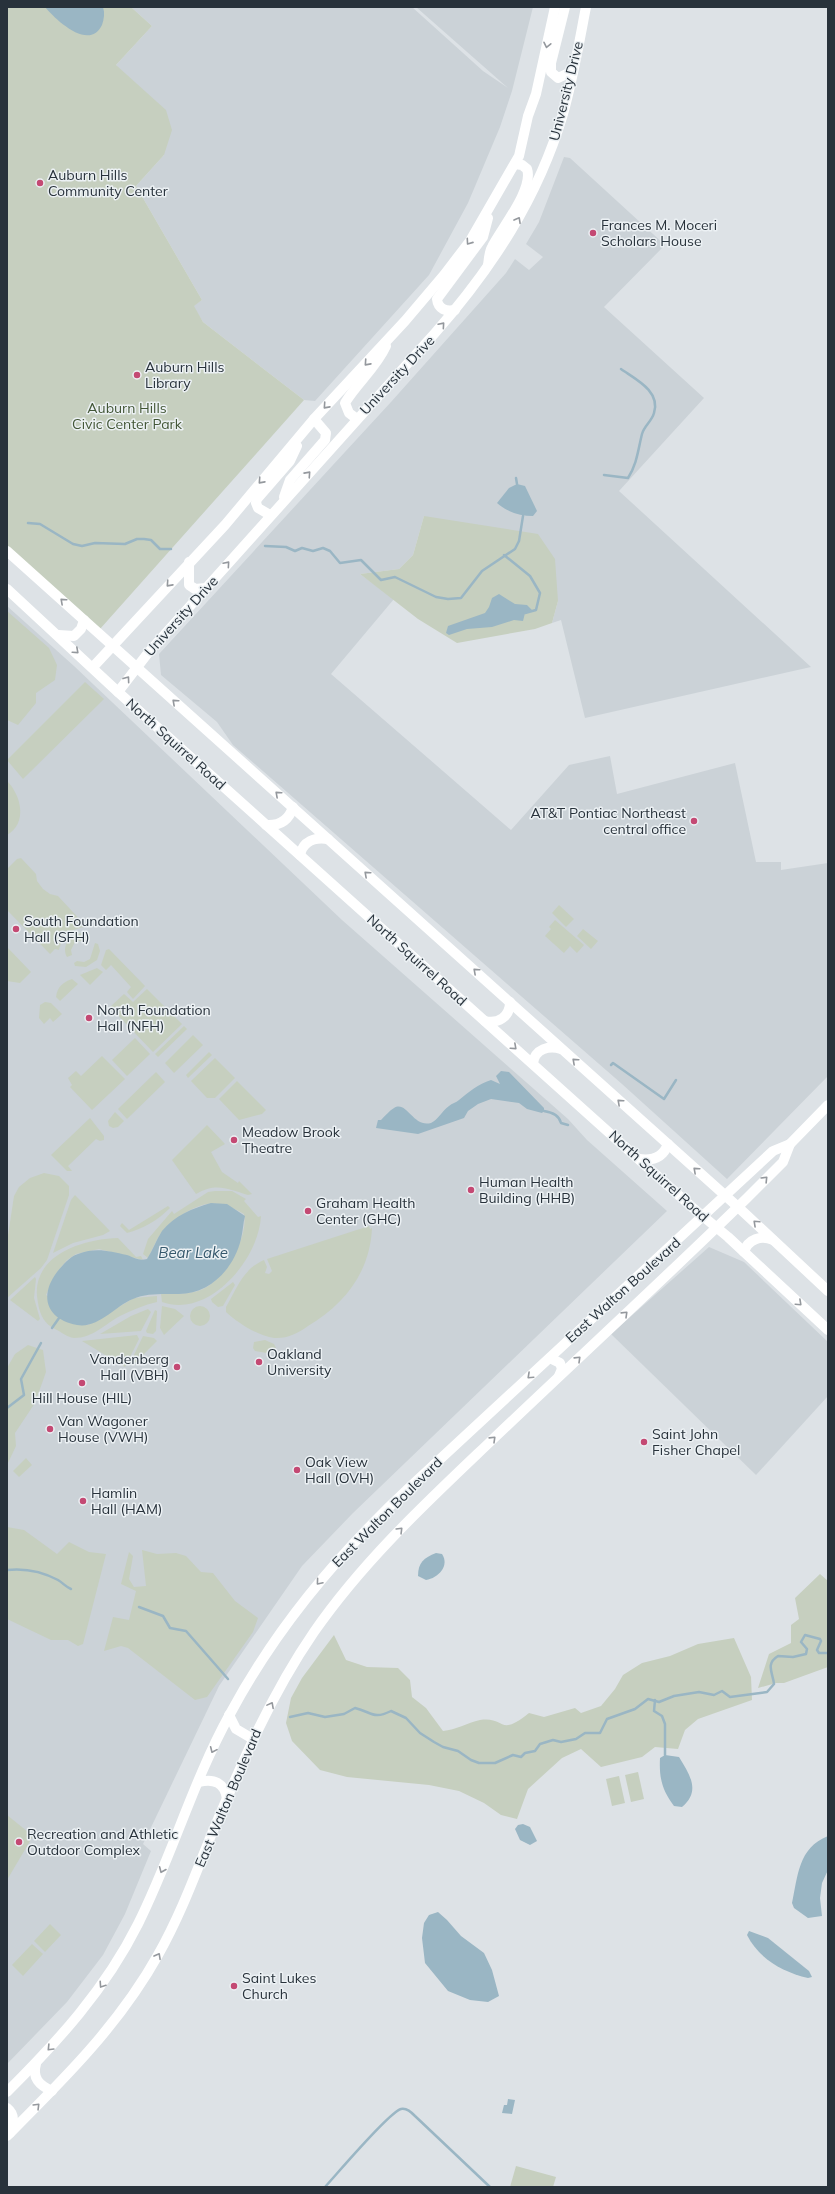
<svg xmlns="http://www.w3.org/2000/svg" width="835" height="2194" viewBox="0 0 835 2194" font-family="Mulish,sans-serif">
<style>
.built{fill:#cbd2d7}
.green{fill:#c6cfbf}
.water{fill:#9ab6c4}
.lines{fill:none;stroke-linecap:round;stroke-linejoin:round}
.stream{stroke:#9ab6c4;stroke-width:2.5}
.secondary{stroke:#fff;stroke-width:10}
.oneway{stroke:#94989d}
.poi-dot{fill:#c44973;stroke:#ecf1f4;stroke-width:1.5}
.labels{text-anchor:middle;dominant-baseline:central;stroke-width:3;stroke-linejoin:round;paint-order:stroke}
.street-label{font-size:14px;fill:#28323b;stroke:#ecf1f4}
.poi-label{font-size:14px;fill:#28323b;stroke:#ecf1f4;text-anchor:start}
.park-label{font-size:14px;fill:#425636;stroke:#ecf1f4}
.water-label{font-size:15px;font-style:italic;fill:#35586c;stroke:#ecf1f4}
</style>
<rect width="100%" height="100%" fill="#dde2e6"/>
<g class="built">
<polygon points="131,7 412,7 483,71 508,88 416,7 533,7 512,91 500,127 468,203 429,275 315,401 304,400 203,322 193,306 202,300 136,186 164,155 116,65 152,26"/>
<polygon points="564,157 570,158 665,245 604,307 704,398 619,491 811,667 585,718 561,620 552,623 558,601 424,516 413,555 399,569 360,574 394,599 331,674 511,830 569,765 610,756 617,794 735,763 756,862 781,862 781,870 828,863 828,1076 727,1179 622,1084 233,745 217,722 161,675 159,654 391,402 506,273 515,259 529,270 543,257 526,244 539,222"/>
<polygon points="7,606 74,666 342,920 568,1119 587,1140 667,1211 353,1513 302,1566 219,1686 143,1844 151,1851 125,1914 103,1955 67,2002 7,2064"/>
<polygon points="709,1247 744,1262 828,1342 828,1396 756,1475 611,1334"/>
</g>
<g class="green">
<polygon points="7,7 131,7 152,26 116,65 166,110 172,130 164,155 136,186 202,300 194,306 203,322 304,400 100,629 7,549"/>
<polygon points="424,516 538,534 555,559 558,601 552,623 535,629 457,643 418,619 360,574 399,569 413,555"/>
<polygon points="7,611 49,648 57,665 55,680 36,693 36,703 18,725 7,720"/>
<polygon points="85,682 104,699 23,779 7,760"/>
<path d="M7 781C21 795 28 823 7 835Z"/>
<path d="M21 858 36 874 37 881 43 889 50 894 58 896 84 924V927C69 930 63 935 59 950L55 949 50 954 7 910V869L17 859Z"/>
<polygon points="559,905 574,919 566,927 552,913"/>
<polygon points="555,920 584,945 577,953 570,946 564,953 545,936 551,929 549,927"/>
<polygon points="583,929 598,941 591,949 577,936"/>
<path d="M82 933 90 935V939L75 942 71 950 72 955 67 957C61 946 70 935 82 933Z"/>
<polygon points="95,943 98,944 100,951 97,960 86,967 75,966 74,963 77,961 84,962 90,959"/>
<polygon points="7,947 31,972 20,983 7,981"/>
<polygon points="109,949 145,986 133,999 127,992 131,987 111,965 106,970 101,965 106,950"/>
<polygon points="97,968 103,972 90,985 80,975"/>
<path d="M72 979 78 984 60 1001 56 997C57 987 63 982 72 979Z"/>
<polygon points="147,989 182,1024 153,1052 110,1007 124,994 133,1002"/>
<polygon points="45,1002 51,1003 62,1014 53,1022 50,1018 44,1024 39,1018 40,1005"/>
<polygon points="184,1026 187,1029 158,1057 155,1054"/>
<polygon points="193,1035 203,1045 174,1073 165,1063"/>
<polygon points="135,1038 150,1054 127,1076 112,1060"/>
<polygon points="209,1052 212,1055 188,1078 186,1075"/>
<polygon points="102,1056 125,1079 92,1110 70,1087 72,1085 68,1078 76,1071 81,1076"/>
<polygon points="215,1058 235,1078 215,1098 207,1098 191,1081"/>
<polygon points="156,1072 165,1082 127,1119 118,1109"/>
<polygon points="237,1081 266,1110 262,1114 239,1120 219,1099"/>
<polygon points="115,1112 124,1121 118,1127 113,1128 109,1126 108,1121"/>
<polygon points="90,1118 104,1136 104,1140 100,1141 96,1139 68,1166 72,1171 67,1171 51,1155"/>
<path d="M207 1125 225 1144 211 1152 222 1172 238 1183 239 1181 252 1194 248 1195C228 1189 216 1182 196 1194L172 1160Z"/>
<polygon points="44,1173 59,1176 69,1186 69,1195 47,1260 41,1268 7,1298 7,1242 14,1196 19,1187 30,1178"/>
<path d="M215 1191H232L246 1199 244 1201 258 1217 261 1216C259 1259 209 1319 162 1302L161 1294C174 1293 188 1295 201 1290 224 1281 249 1237 244 1214 219 1199 203 1200 179 1217 173 1222 167 1225 163 1231 156 1239 153 1249 148 1258L143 1254 148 1239 172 1211 174 1214 208 1192Z"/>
<polygon points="75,1195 110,1231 103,1235 73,1243 53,1253 71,1200"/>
<path d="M168 1206 170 1208C158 1220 143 1229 127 1233L120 1226 122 1223 129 1230Z"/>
<path d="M369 1226 370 1229 372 1228C370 1272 345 1304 308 1326 298 1333 287 1339 274 1338 258 1336 238 1323 226 1312V1307C237 1288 243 1269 264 1260L267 1267 265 1273 269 1274 272 1271 267 1259Z"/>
<path d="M118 1238 136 1257 141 1256 143 1260 99 1249 76 1254 67 1260 55 1275 46 1295 88 1325 134 1298 157 1296V1302C144 1305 132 1310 120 1316 105 1324 93 1338 74 1338 66 1337 62 1332 55 1329 45 1324 40 1316 38 1303 28 1256 82 1239 118 1238Z"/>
<polygon points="35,1277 36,1279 34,1298 40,1319 38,1321 10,1300"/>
<polygon points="233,1282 235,1285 223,1306 218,1307 212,1302 211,1299"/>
<polygon points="162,1306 175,1309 184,1316 164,1335 160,1328"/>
<circle cx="200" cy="1316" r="10"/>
<polygon points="148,1309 151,1312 141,1331 100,1334 131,1316"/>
<polygon points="155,1310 157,1311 156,1331 153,1334 147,1333 146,1331"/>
<polygon points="137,1335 139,1339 125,1367 82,1341"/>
<polygon points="143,1336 154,1338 157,1341 133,1365 133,1357"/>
<polygon points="265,1340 274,1344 276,1348 267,1353 255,1351 253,1348 254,1342"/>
<polygon points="28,1345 43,1350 46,1372 35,1403 15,1433 16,1446 7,1465 7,1368 15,1354"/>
<polygon points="26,1458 32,1465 19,1477 13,1471"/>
<polygon points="7,1527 24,1530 57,1554 69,1542 89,1552 106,1554 83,1644 78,1646 68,1640 51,1640 7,1619"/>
<polygon points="142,1550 157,1554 176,1553 186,1556 201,1572 213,1573 235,1601 258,1618 253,1632 207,1697 195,1700 128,1648 121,1646 104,1651 113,1617 129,1620 136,1591 121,1584 129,1552 133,1556 129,1579 134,1587 146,1586"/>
<polygon points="820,1574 828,1581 828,1667 784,1683 776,1683 758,1688 769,1654 791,1643 791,1625 799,1619 795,1598"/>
<path d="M334 1635 346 1660 367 1667 398 1668 410 1680 412 1697 426 1708 443 1731C456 1730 467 1723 480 1720 506 1716 498 1738 529 1713L544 1717 575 1708 581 1713 601 1706 615 1689 623 1675 642 1663 670 1656 698 1644 734 1638 751 1677 752 1700 698 1719 685 1730 678 1749 655 1747 642 1757 601 1767 581 1749 562 1758 528 1789 517 1819 501 1815 484 1803 459 1791 429 1785 347 1777 320 1770 292 1741 286 1723 291 1698 302 1678Z"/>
<polygon points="638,1772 644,1799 631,1802 625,1775"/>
<polygon points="619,1776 625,1803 612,1806 606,1779"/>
<polygon points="7,1815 33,1836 7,1880"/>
<polygon points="50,1924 61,1935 45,1952 34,1941"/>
<polygon points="32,1944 43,1954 23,1976 12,1965"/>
<polygon points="516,2166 556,2177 553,2187 510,2187"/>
</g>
<g class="water">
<path d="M45 7H103C105 13 104 19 102 25 89 52 55 19 45 7Z"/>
<path d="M517 484 525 486 537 511 533 516C520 516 507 512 497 503L509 488Z"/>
<polygon points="499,594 515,604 527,605 532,610 525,613 523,621 514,620 492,627 467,629 449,635 446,633 448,626 485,613 489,607 492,598"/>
<path d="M501 1071 509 1072 544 1108V1111L542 1113 527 1109 519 1103 491 1099 478 1104 468 1111 464 1118 418 1134 376 1128 378 1120H381C385 1116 389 1111 394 1108 407 1100 413 1128 431 1123 438 1120 442 1111 449 1106 452 1103 456 1103 459 1100 469 1092 478 1084 491 1080L500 1084 496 1076Z"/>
<path d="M211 1203 227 1204 245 1216C243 1223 243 1231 241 1239 234 1269 209 1295 177 1294 163 1294 146 1293 133 1299 115 1306 98 1329 77 1325 46 1319 39 1296 57 1272 63 1265 69 1257 78 1254 96 1247 109 1251 127 1255 135 1258 139 1261 147 1259 153 1250 156 1240 162 1231 174 1216 193 1208 211 1203Z"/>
<path d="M436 1553 442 1554C450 1566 438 1578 426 1580L418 1576C418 1562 424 1558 436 1553Z"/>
<path d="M665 1755 679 1757C690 1775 701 1791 682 1807L674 1806C662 1790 659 1778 660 1758Z"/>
<polygon points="523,1824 530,1827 537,1841 530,1845 520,1840 515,1829 518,1825"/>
<path d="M828 1836V1870L822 1883 820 1898 822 1916 808 1918 794 1908 792 1903C798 1876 798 1848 828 1836Z"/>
<polygon points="438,1912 447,1920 461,1936 484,1953 492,1970 499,1996 488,2002 470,2000 448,1991 425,1963 422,1938 424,1923 429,1915"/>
<path d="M749 1931 768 1938 809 1971 812 1977 808 1978C783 1972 759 1959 747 1935Z"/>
<polygon points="508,2099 515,2100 512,2114 502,2113 504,2105 507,2105"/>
</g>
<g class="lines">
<g class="stream">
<path d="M604 475 628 478C637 464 638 450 642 434 644 426 652 421 654 413 661 391 635 379 621 369"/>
<polyline points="516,478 517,484"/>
<polyline points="28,523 40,524 73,544 82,546 95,543 125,544 137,539 144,539 151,540 160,549 171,549"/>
<polyline points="265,546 286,547 295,551 302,548 313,551 323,548 330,551 340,563 361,560 381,580 395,577 436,597 448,599 461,598 482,571 515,549 519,541 523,516"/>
<polyline points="504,555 530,576 540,593 536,610 525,613"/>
<polyline points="611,1065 613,1063 664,1099 676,1080"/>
<path d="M544 1111C551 1112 559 1115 561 1123L568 1125"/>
<polyline points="52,1328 59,1318"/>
<polyline points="7,1408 24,1395 21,1379 41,1343"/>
<path d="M7 1570C25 1568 43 1572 58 1580 63 1583 66 1587 71 1589"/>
<polyline points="139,1607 163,1616 170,1628 186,1631 228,1679"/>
<polyline points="655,1700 654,1711 662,1716 665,1724 665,1755"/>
<path d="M290 1717 308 1713 325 1717 344 1714 355 1708C372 1712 373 1720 391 1711L406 1718 420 1733 434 1742 443 1747 458 1751 471 1760 479 1763H495L513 1755 521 1757 525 1753 535 1751 540 1744 553 1740 561 1742 576 1739 585 1733H600L607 1719 635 1709 648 1699 659 1702 674 1696 699 1692 714 1695 722 1691 730 1697 767 1692 774 1684C773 1673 765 1664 778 1656L793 1657 806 1654 807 1649 801 1642 805 1635 820 1639 821 1641 817 1650 819 1653H828"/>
<path d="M325 2187C337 2174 389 2112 401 2109 407 2108 411 2112 415 2116L490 2187"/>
</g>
<g class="secondary">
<polyline points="565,7 551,63 551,72 558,78 573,71"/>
<path d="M488 265C489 259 489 252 492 247 501 229 534 189 527 169L522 165 515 164"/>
<path d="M455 310C446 312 438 309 437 299L483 237 488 218"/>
<path d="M357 419 349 413 345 403C357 383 376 368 386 346"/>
<polyline points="284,497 290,480 325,440 326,433 314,419"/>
<polyline points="270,515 258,508 256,503 257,499 290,461 297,446"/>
<polyline points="7,551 738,1207 828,1291"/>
<polyline points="189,562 189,585 195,589 206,588"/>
<polyline points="7,589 118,692 693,1208 728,1237 828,1330"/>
<polyline points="58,635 74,636 81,629 84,620"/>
<polyline points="93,667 225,525 314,419 405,321 444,275 470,241 519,156 528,116 536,94 555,7"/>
<path d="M118 692 148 653 435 333C492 268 538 198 563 114 573 79 579 43 586 7"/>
<path d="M266 825C280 826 289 820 293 807"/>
<path d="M300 855C303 841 315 837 328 839"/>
<path d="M485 1021C498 1024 510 1017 510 1002"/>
<path d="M533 1063C535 1049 549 1045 561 1049"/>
<path d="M639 1159C652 1161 663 1158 668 1144"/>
<path d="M744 1252C748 1239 761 1235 773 1240"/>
<polyline points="550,1358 560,1363 562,1369 559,1376"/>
<polyline points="229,1715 236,1729 253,1739"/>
<path d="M199 1782C214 1778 225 1783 227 1799"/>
<path d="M36 2064C32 2078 39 2085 52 2091"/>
<path d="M7 2092C58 2041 105 1990 138 1924 172 1856 193 1781 230 1714 276 1628 339 1553 410 1487L773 1151 790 1144"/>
<path d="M7 2108C16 2115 13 2124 10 2133"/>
<path d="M7 2136C63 2080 119 2025 158 1955 179 1918 194 1878 210 1838 240 1767 270 1696 314 1632 364 1560 428 1501 491 1441 576 1360 663 1280 747 1198L783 1162 790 1144 828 1105"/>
</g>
</g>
<defs><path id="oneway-chevron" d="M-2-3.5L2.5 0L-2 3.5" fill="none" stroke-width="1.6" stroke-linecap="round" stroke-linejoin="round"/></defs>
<g class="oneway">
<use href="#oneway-chevron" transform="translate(547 45) rotate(102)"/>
<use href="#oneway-chevron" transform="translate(518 220) rotate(-61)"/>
<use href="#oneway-chevron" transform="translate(469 242) rotate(125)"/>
<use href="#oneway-chevron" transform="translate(442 325) rotate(-49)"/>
<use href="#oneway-chevron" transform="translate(367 363) rotate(132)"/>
<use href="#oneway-chevron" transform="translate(326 406) rotate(132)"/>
<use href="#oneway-chevron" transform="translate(308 474) rotate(-48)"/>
<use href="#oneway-chevron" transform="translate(261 481) rotate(132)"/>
<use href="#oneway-chevron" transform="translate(227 564) rotate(-49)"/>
<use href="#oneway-chevron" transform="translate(169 584) rotate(132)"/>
<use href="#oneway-chevron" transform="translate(63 601) rotate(-138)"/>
<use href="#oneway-chevron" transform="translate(76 651) rotate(42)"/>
<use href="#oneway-chevron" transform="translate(127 679) rotate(-54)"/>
<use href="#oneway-chevron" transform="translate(175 702) rotate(-138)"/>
<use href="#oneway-chevron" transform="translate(278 794) rotate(-138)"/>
<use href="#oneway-chevron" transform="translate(367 874) rotate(-138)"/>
<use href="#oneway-chevron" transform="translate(476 971) rotate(-138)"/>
<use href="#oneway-chevron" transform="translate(514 1047) rotate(42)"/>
<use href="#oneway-chevron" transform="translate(575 1061) rotate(-138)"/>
<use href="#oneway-chevron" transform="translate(620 1102) rotate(-138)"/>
<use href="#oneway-chevron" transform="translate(696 1170) rotate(-138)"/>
<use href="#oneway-chevron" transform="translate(765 1179) rotate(-46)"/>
<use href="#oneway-chevron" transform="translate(756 1223) rotate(-137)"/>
<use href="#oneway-chevron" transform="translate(799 1303) rotate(43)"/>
<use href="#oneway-chevron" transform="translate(625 1314) rotate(-44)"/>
<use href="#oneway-chevron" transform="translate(578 1359) rotate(-44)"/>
<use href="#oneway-chevron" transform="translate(530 1376) rotate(137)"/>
<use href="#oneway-chevron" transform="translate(493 1439) rotate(-44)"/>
<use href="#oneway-chevron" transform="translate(400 1530) rotate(-45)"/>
<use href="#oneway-chevron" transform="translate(319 1582) rotate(130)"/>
<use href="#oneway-chevron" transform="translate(271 1705) rotate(-62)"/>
<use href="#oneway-chevron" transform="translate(213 1750) rotate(114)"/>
<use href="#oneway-chevron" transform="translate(162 1870) rotate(113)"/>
<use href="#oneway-chevron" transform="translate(158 1956) rotate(-61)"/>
<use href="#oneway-chevron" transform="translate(102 1985) rotate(124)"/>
<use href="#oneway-chevron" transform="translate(50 2048) rotate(134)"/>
<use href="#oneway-chevron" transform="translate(37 2106) rotate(-45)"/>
</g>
<g class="poi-dot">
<circle cx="40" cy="183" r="4"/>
<circle cx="593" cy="233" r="4"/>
<circle cx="137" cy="375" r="4"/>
<circle cx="694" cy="821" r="4"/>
<circle cx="16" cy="929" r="4"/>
<circle cx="89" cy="1018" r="4"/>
<circle cx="234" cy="1140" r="4"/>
<circle cx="471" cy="1190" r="4"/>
<circle cx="308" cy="1211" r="4"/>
<circle cx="259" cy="1362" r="4"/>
<circle cx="177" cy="1367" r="4"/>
<circle cx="82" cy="1383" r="4"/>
<circle cx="50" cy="1429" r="4"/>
<circle cx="644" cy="1442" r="4"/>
<circle cx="297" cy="1470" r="4"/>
<circle cx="83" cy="1501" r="4"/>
<circle cx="19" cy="1842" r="4"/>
<circle cx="234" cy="1986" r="4"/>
</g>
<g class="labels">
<g class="street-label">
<text transform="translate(566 91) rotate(-76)">University Drive</text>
<text transform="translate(397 375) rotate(-47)">University Drive</text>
<text transform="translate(181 616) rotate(-48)">University Drive</text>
<text transform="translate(176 744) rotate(42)">North Squirrel Road</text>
<text transform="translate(417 960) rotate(42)">North Squirrel Road</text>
<text transform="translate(659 1176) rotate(42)">North Squirrel Road</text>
<text transform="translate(623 1290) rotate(-42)">East Walton Boulevard</text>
<text transform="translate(387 1512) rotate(-45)">East Walton Boulevard</text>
<text transform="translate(228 1798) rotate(-67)">East Walton Boulevard</text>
</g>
<g class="poi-label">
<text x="48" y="175">Auburn Hills<tspan x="48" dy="16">Community Center</tspan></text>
<text x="601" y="225">Frances M. Moceri<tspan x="601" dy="16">Scholars House</tspan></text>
<text x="145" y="367">Auburn Hills<tspan x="145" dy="16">Library</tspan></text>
<text x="686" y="813" text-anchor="end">AT&amp;T Pontiac Northeast<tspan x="686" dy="16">central office</tspan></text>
<text x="24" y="921">South Foundation<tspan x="24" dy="16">Hall (SFH)</tspan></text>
<text x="97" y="1010">North Foundation<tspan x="97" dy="16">Hall (NFH)</tspan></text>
<text x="242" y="1132">Meadow Brook<tspan x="242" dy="16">Theatre</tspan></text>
<text x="479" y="1182">Human Health<tspan x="479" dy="16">Building (HHB)</tspan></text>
<text x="316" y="1203">Graham Health<tspan x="316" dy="16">Center (GHC)</tspan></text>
<text x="267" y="1354">Oakland<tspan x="267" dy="16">University</tspan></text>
<text x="169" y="1359" text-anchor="end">Vandenberg<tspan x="169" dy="16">Hall (VBH)</tspan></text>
<text x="82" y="1398" text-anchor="middle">Hill House (HIL)</text>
<text x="58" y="1421">Van Wagoner<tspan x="58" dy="16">House (VWH)</tspan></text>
<text x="652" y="1434">Saint John<tspan x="652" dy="16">Fisher Chapel</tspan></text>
<text x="305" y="1462">Oak View<tspan x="305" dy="16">Hall (OVH)</tspan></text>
<text x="91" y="1493">Hamlin<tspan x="91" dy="16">Hall (HAM)</tspan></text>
<text x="27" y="1834">Recreation and Athletic<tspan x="27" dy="16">Outdoor Complex</tspan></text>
<text x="242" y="1978">Saint Lukes<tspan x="242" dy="16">Church</tspan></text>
</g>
<g class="park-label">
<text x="127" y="408">Auburn Hills<tspan x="127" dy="16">Civic Center Park</tspan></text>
</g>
<g class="water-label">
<text x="193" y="1252">Bear Lake</text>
</g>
</g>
<rect width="835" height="2194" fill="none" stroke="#28323b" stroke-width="16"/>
</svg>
